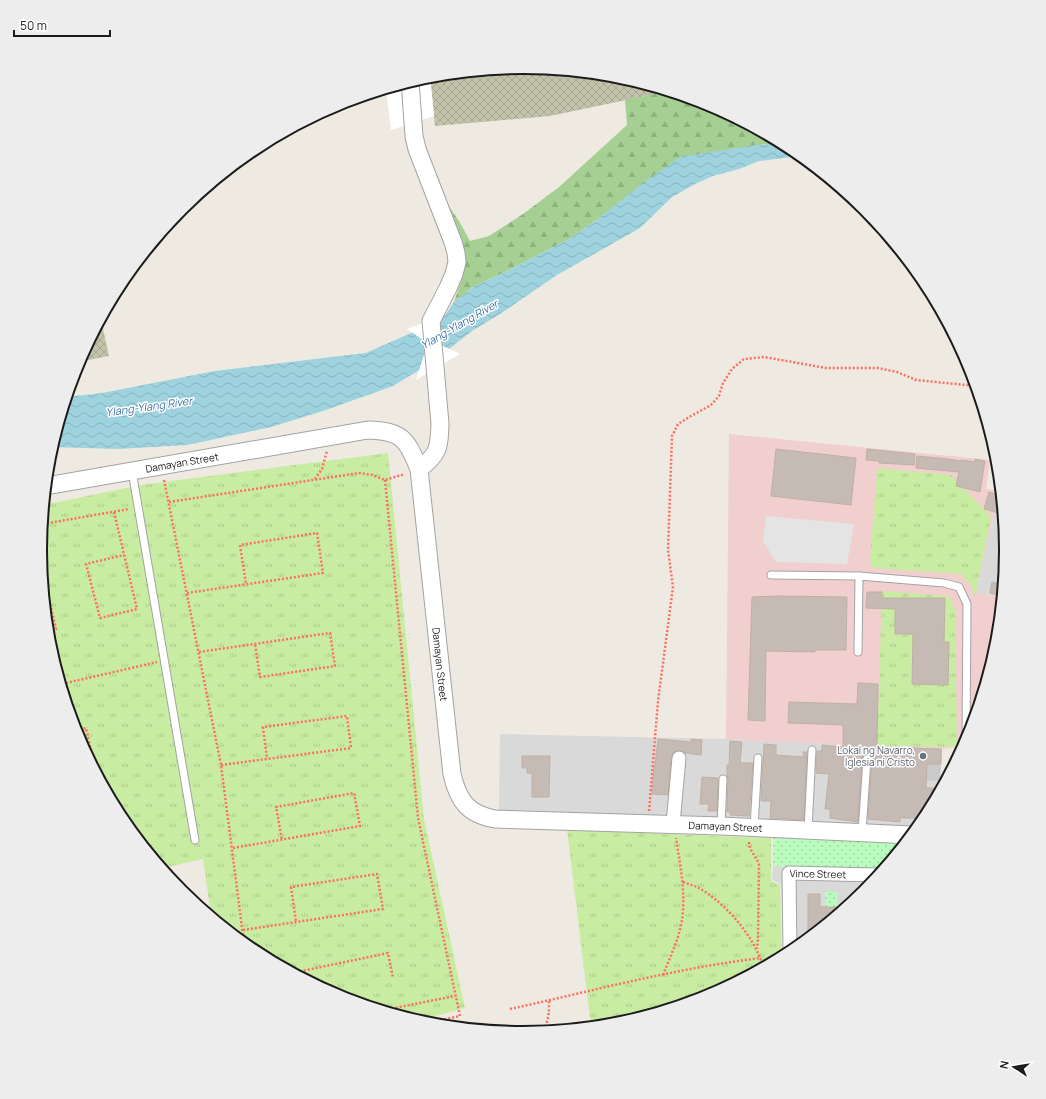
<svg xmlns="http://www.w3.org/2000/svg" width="1046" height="1099" viewBox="0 0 1046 1099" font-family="Manrope,sans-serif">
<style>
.residential{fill:#dad9d9}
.commercial{fill:#f1cfce}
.religious{fill:#cacaca}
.construction{fill:url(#construction-cross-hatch)}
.grass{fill:url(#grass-tufts)}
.forest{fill:url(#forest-firs)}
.park{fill:url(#park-dots)}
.parking{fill:#e4e4e4}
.water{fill:url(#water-waves)}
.pier{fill:#fff}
.building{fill:#c6bbb4;stroke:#c1afa2}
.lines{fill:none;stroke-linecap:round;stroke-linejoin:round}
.service-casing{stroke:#a3a3a3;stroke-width:9}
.minor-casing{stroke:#a3a3a3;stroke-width:15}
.tertiary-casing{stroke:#a3a3a3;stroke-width:19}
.path{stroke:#ff6e61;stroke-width:2.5;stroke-dasharray:2 2;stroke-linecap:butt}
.service{stroke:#fff;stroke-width:7}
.minor{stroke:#fff;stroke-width:13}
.tertiary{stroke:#fff;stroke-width:17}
.worship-dot{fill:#6b7280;stroke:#fff;stroke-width:1.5}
.labels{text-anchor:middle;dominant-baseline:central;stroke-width:3;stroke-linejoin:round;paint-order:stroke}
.street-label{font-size:10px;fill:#1c1c1c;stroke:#fff}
.worship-label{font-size:10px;fill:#5b616d;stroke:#fff;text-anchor:end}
.water-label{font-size:11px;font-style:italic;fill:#4077a9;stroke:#fff}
.rim{fill:none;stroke:#1c1c1c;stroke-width:2}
</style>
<defs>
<pattern id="construction-cross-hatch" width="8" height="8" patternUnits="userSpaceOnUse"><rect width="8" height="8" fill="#c3c3ac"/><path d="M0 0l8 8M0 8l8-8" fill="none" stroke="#a7a793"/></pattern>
<pattern id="grass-tufts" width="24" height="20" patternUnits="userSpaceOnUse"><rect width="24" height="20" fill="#c9eca3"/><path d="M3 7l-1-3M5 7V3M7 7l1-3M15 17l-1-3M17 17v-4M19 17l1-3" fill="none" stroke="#acca8c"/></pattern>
<pattern id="forest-firs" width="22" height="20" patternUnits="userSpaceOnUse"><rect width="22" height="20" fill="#a6d093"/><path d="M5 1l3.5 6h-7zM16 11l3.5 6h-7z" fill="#8eb27e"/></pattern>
<pattern id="park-dots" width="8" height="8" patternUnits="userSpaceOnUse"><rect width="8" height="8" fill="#bafcbe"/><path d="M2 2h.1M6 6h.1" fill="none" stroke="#9fd7a3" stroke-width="1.8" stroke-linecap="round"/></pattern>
<pattern id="water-waves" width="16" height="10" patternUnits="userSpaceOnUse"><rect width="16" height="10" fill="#9ed2df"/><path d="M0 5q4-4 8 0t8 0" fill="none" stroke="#88b4bf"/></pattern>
</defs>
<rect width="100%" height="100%" fill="#eeeae1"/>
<g class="residential">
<polygon points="999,491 1006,550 1001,597 976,593"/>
<polygon points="500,734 726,739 942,749 938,792 924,818 917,827 499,811"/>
<polygon points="773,866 881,870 864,891 791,951 784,955 781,884 772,880"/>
</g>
<polygon class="commercial" points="729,434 990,460 986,489 999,491 976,593 1001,597 997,644 969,735 966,740 957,747 942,749 726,739"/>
<polygon class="religious" points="886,746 942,749 940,781 885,779"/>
<g class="construction">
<polygon points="523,67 617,76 669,91 550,116 435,126 430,76"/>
<polygon points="101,320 109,356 78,362"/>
</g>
<g class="grass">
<polygon points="388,453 424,819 465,1008 436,1016 413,1018 338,996 254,951 211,915 203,859 163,868 121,818 77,734 49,643 40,549 44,505 140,485"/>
<polygon points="877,468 951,475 991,517 975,597 971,586 961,574 873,568 870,560"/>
<polygon points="882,591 949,596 955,609 957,747 877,746"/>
<polygon points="567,830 771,838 771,881 780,885 782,956 708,996 617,1023 591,1026"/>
</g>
<polygon class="forest" points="669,91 708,103 784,144 756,145 599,218 571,238 503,273 473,287 454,302 462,278 464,258 444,199 459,221 470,241 489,236 523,214 559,187 627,125 625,100"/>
<g class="park">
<polygon points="773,838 904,843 881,870 773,866"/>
<polygon points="825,892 837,892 837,914 825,924"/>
</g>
<polygon class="parking" points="766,516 854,524 847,564 776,562 763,541"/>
<polygon class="water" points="784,144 792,148 811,164 792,157 759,161 739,169 713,176 697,183 672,197 640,228 557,275 500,314 472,331 431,363 393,386 323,411 271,427 187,445 118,449 52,447 67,397 102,393 215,371 366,353 427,326 446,314 454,302 473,287 503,273 571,238 599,218 647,180 680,157 756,145"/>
<g class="pier">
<polygon points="430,76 434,116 391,130 386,89"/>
<polygon points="442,316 436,336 439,344 460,354 416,380 426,348 423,340 407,329"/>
</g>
<g class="building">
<polygon points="776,449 856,458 851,505 771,496"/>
<polygon points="867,449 915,454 914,465 879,463 879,461 866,460"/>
<polygon points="917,456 948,459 961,461 961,460 975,462 975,459 985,461 980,492 956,486 959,472 916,468"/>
<polygon points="989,492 1001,496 1002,514 984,509"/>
<polygon points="992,582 1003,585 1001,596 990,593"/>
<polygon points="867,592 882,592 882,598 945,598 944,642 949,642 948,685 912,684 913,634 895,634 895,609 866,608"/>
<polygon points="778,596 847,597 846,650 815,650 815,652 766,651 765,721 748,720 752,597"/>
<polygon points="858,683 878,684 877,747 941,749 941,764 927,764 926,788 940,788 924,818 900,818 900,822 868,819 872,759 870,755 867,754 863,756 862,759 858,822 830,818 830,809 825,809 829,774 816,773 817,751 822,751 822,745 843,747 843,725 788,723 789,702 857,704"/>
<polygon points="658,739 691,742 691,739 702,740 701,755 685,753 679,750 673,753 671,757 668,795 652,794 654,765 655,765"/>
<polygon points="730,741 742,742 740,763 753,763 749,816 730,815 730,812 727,812 728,779 727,776 727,765 729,765"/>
<polygon points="764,744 776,745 776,755 804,757 803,752 807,752 804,820 770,818 771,801 761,801"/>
<polygon points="522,756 550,756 549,797 532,797 532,773 527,773 527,768 522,768"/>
<polygon points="702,777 718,778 717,811 708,811 709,804 700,804"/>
<polygon points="808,894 820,894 820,907 845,907 831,919 820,919 820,928 808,938"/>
</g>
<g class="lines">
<defs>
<g id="service">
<polyline points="132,471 195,840"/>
<polyline points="771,575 859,576 944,583 959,587 967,604 966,740"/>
<polyline points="858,652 859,576"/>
<polyline points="721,826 723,779"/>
<polyline points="754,828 758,758"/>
<polyline points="808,830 812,750"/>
<polyline points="862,832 867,759"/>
</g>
<g id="minor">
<polyline points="673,824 679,758"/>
<path id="s1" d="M790 952 789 873 878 875"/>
</g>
<g id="tertiary">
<path d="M410 81 414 136 417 149 453 242 456 253 457 262 454 274 448 288 431 321 440 424C439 448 439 454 419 469"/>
<path id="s2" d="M46 486 368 430C402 431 407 439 419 469L452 774C458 800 467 814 495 819L721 826 911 835"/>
</g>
</defs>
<use href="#service" class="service-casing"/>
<use href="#minor" class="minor-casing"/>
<use href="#tertiary" class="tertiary-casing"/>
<g class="path">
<polyline points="315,479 322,469 327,451"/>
<polyline points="164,480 221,765 244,943"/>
<polyline points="385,480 418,818 460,1016 428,1023"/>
<polyline points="169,502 359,473 372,475 385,480 405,474"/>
<polyline points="114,512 137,609 100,618 86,564 124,555"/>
<polyline points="43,524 129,509"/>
<polyline points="42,569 56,629 48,631"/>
<polyline points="187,593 323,573 317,533 240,545 246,584"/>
<polyline points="199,652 330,633 335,666 260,677 255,644"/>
<polyline points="62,684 157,662"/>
<polyline points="76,731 86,728 95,769"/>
<polyline points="221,765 351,748 347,716 263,727 267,759"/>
<polyline points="649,811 658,701 673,587 668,550 672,436 678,424 691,416 711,405 719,396 723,383 732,369 744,359 764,357 826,368 878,368 897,372 916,380 976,386"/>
<path d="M749 842C749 851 756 855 759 865L758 939 757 949"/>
<polyline points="233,848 360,826 354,793 276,807 282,840"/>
<path d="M683 882C688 884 693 885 697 887 725 902 754 936 763 966"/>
<polyline points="243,930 383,909 377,874 291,887 296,922"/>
<path d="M663 975C670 957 679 939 682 920 686 892 680 865 676 838"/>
<polyline points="303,977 302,971 388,953 393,978"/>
<path d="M510 1009C593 991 676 968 761 958"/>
<polyline points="384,1010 455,996"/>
<path d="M543 1030C549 1021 549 1012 549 1001"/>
</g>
<use href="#service" class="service"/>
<use href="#minor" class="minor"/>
<use href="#tertiary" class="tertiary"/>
</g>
<circle class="worship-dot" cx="923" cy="756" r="4"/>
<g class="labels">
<g class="street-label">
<text stroke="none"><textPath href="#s2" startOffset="138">Damayan Street</textPath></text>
<text stroke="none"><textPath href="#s2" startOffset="594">Damayan Street</textPath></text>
<text stroke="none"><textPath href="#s2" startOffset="1002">Damayan Street</textPath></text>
<text stroke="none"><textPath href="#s1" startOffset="108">Vince Street</textPath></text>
</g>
<g class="worship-label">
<text x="915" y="750">Lokal ng Navarro,<tspan x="915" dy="12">Iglesia ni Cristo</tspan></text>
</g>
<g class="water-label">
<text transform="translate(459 324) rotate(-30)">Ylang-Ylang River</text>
<text transform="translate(149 406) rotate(-8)">Ylang-Ylang River</text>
</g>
</g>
<path d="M0 0H1046V1099H0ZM47 550a476 476 0 1 1 952 0a476 476 0 1 1-952 0Z" fill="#ededed" fill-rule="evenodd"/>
<path class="rim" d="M47 550a476 476 0 1 1 952 0a476 476 0 1 1-952 0Z"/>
<g transform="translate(1014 1067) rotate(282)" stroke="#ffffff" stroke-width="3" paint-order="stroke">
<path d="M0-3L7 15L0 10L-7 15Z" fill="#1c1c1c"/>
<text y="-6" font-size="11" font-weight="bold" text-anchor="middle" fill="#1c1c1c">N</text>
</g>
<path d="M14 30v6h96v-6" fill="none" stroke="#1c1c1c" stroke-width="2"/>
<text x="20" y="30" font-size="12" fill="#1c1c1c" stroke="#ffffff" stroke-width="3" paint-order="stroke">50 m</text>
</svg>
